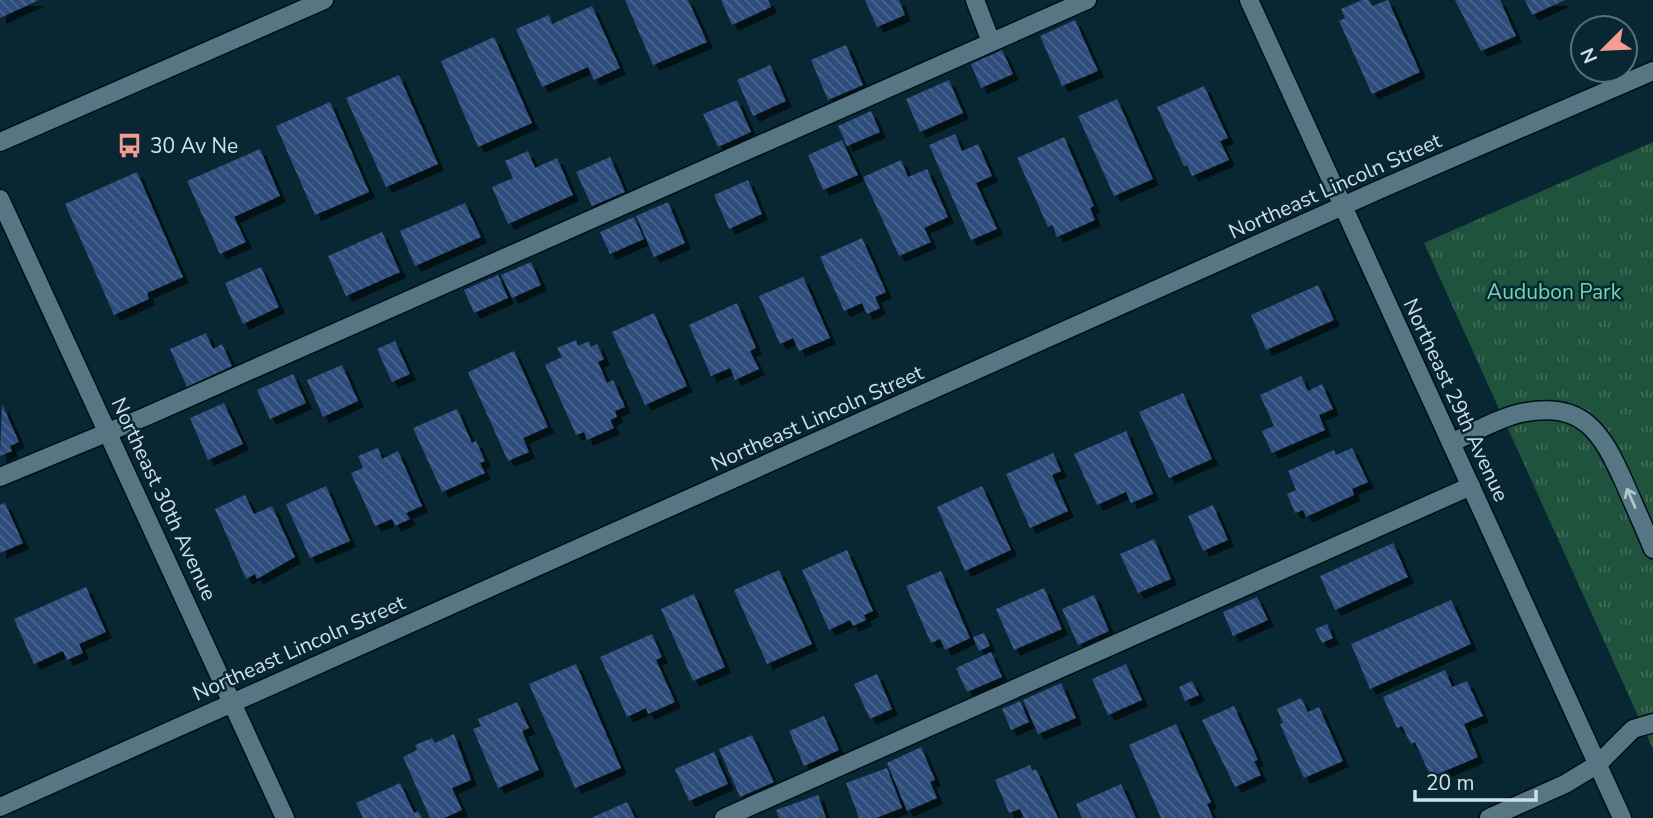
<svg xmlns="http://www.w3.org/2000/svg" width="1653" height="818" viewBox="0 0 1653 818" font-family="'Nunito Sans',sans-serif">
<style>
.park{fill:url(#park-tufts)}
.building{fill:url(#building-back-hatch);filter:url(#shadow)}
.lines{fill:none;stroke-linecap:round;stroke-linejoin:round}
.minor-casing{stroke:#000f17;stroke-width:21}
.minor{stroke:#577683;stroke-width:18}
.oneway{stroke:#b1c6ce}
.labels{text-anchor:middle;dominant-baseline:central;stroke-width:5;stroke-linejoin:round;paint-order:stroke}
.poi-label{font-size:21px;fill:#cfe0e7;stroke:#082732;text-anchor:start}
.street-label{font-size:21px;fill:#cfe0e7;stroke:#082732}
.park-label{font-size:21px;fill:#71d7aa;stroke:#082732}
</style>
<defs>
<pattern id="park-tufts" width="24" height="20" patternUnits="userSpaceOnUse" patternTransform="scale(1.75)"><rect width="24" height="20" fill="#20533e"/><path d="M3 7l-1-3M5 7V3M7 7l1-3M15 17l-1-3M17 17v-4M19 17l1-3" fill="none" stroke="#3f6b5a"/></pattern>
<pattern id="building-back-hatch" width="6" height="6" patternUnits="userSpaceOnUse" patternTransform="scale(1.75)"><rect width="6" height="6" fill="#2d4d7b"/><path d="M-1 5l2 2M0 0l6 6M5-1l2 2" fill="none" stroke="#4a668e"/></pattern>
<filter id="shadow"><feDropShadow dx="6" dy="6" stdDeviation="0" flood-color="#0009"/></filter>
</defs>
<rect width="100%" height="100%" fill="#082732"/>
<polygon class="park" points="1653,142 1653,749 1424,243"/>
<g class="building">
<polygon points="0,0 39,0 0,18"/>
<polygon points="625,0 688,0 707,42 653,65"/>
<polygon points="721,0 768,0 771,7 732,25"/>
<polygon points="865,0 899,0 905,15 877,27"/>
<polygon points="1362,0 1369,0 1372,6 1388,0 1420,72 1372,94 1339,21 1345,18 1341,9"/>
<polygon points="1455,0 1500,0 1516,36 1481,51"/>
<polygon points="1525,0 1565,0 1532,15"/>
<polygon points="592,6 620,68 594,80 588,67 542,87 516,29 549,15 552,24"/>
<polygon points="1075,20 1098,71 1062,86 1040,36"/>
<polygon points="494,37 532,123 478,147 441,61"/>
<polygon points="846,45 863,85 828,100 811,60"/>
<polygon points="1002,50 1013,74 981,88 971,64"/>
<polygon points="770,65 786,101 753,116 737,80"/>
<polygon points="399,75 438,164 386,187 346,98"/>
<polygon points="949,80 963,113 920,132 906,99"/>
<polygon points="1204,86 1228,138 1220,141 1229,160 1192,176 1187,165 1184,166 1157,107"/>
<polygon points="1117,99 1153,179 1114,196 1078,116"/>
<polygon points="737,100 751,132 718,147 703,114"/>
<polygon points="330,102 369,192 315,215 276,126"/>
<polygon points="871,111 880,132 847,146 838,126"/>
<polygon points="955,134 962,151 978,144 992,176 976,183 997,229 971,240 929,145"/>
<polygon points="1064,137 1094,206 1090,208 1095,220 1057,237 1052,225 1048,227 1017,158"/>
<polygon points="842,140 858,175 823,190 808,155"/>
<polygon points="260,149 280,196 234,217 246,242 220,254 187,181"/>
<polygon points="528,151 535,168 557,158 573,195 508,224 492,187 513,178 505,161"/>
<polygon points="610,157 625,192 592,206 576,172"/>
<polygon points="901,160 908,177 927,169 948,217 924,228 931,242 899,256 863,177"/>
<polygon points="137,172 183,277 147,293 149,299 114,315 65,204"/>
<polygon points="748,180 762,214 729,229 714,195"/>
<polygon points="668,202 685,243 654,257 636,216"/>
<polygon points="465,203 481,237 415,266 400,231"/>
<polygon points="634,217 644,239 610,254 600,232"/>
<polygon points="382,232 400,272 346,296 328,256"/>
<polygon points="862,238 886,292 875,297 880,308 867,314 862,303 844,311 820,257"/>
<polygon points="531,262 541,285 512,298 501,275"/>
<polygon points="261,267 279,307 243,324 225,283"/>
<polygon points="498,275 508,298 474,313 464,290"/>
<polygon points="803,277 830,338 799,351 793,338 780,344 759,296"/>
<polygon points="1318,285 1334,320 1266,350 1251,315"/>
<polygon points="737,303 756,348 750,351 759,369 735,380 730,368 711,376 689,325"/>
<polygon points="654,313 687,386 645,405 612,332"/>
<polygon points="206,333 213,349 222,344 232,366 187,387 170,349"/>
<polygon points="576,340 578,346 589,341 591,347 597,344 604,359 598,362 607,383 613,380 625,407 615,411 617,417 610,420 614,428 587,440 584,432 576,435 545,365 562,357 557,348"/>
<polygon points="395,341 410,374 392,382 377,349"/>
<polygon points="514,351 548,427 523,438 529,452 508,461 468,372"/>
<polygon points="342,365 358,401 323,417 307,380"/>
<polygon points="293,374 306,403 270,419 257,390"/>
<polygon points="1301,376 1308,391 1322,384 1333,409 1319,415 1325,430 1272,453 1262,431 1274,426 1260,395"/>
<polygon points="1183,393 1212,459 1169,478 1139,412"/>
<polygon points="224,403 243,444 208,460 190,418"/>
<polygon points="2,404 19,442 10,446 12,451 0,456"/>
<polygon points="457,409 472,443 476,441 485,461 480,463 485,473 442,492 413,428"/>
<polygon points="1126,431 1153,494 1131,503 1126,492 1097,505 1074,454"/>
<polygon points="378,448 382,459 398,451 422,506 406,513 410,519 395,526 392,519 375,526 351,473 363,468 358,456"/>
<polygon points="1352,448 1368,482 1352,489 1354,495 1306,517 1303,510 1295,513 1287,494 1296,490 1288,471 1334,450 1336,455"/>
<polygon points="1053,453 1061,471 1052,475 1068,511 1030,528 1006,474"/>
<polygon points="326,486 350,541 310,558 286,504"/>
<polygon points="982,486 1011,550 965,571 937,507"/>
<polygon points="245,495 254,514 272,506 295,557 257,579 255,574 246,579 215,509"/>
<polygon points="5,503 23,543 0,553 0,505"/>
<polygon points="1213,505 1228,540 1203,551 1188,516"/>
<polygon points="1154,539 1171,579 1138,593 1120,554"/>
<polygon points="1393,543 1408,577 1335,610 1320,576"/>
<polygon points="847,550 873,611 864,615 866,620 853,626 850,620 829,630 802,570"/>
<polygon points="779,570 812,644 767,664 734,590"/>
<polygon points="941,571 970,638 945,650 940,639 931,643 906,586"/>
<polygon points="86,587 106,632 79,644 83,653 67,660 63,651 34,664 14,619"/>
<polygon points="1044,588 1062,629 1014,650 996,609"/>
<polygon points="694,594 725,667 693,681 661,609"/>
<polygon points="1094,595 1109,631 1078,645 1062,609"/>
<polygon points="1257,597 1268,620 1233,636 1223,612"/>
<polygon points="1451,600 1471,644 1370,689 1351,644"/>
<polygon points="1327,624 1333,638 1322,643 1315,629"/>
<polygon points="984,633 990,646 979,651 973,637"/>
<polygon points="652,634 662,657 656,660 675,702 648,714 646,708 627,717 600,657"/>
<polygon points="991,652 1002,677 967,692 956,668"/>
<polygon points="576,664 621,768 575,788 529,684"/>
<polygon points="1126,664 1142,700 1108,715 1092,679"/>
<polygon points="1445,670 1452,687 1467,681 1483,716 1464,724 1478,757 1431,777 1415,742 1411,744 1402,726 1397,728 1383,697"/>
<polygon points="877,674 892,709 870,719 854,684"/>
<polygon points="1192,681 1199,695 1185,701 1179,687"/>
<polygon points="1061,683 1076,718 1038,734 1023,700"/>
<polygon points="1301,698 1308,712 1319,707 1343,761 1304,778 1280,724 1283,723 1277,709"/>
<polygon points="1020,701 1029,722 1011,730 1002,709"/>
<polygon points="517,702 529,728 522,731 539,770 498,788 473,729 481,726 478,719"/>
<polygon points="1234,706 1258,760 1254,761 1261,775 1235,787 1202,720"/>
<polygon points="824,716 839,750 804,766 789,731"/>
<polygon points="1176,724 1211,802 1207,804 1213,818 1161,818 1129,745"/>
<polygon points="454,734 471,780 452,788 462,810 444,818 430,818 403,757 417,750 415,745 432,738 435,743"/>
<polygon points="752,735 774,782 740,797 719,749"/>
<polygon points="921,747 935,780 930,782 937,798 907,811 887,763"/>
<polygon points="714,752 728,784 689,801 675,769"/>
<polygon points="1030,765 1032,771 1036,769 1058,818 1024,818 1020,809 1009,813 995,780"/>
<polygon points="887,768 902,808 876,818 859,818 846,783"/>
<polygon points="400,783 414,813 418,811 422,818 363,818 356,803"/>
<polygon points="1121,784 1136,818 1082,818 1076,804"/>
<polygon points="818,795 826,818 779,818 776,810"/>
<polygon points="627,802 635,818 591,818"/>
</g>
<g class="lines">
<defs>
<g id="minor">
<polyline points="975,0 991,42"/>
<polyline points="1249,0 1622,818"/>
<polyline points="0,142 324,0"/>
<polyline points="0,199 285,818"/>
<path d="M1451 443C1473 433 1498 418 1521 413 1584 400 1602 433 1625 484 1634 505 1644 527 1653 549"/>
<polyline points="0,477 147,416 1087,0"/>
<polyline points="0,807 1383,188 1653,71"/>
<polyline points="724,818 1471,486"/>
<polyline points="1489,818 1565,784 1598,764 1633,729 1653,723"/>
</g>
</defs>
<use href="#minor" class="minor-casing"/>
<use href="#minor" class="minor"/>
</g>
<defs><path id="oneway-shaft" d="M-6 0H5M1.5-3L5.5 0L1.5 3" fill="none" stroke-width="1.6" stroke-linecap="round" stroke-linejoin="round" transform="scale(1.75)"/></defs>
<use class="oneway" href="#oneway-shaft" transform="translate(1631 498) rotate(-114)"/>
<defs>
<symbol id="bus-bare" viewBox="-9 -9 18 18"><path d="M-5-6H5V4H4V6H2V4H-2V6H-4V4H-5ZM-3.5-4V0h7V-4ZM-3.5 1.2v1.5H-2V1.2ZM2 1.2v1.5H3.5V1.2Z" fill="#f59c95" stroke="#082732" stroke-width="2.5" paint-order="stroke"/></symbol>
</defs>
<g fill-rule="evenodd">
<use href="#bus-bare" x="112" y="128" width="35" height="35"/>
</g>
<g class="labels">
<g class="poi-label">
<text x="150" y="146">30 Av Ne</text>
</g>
<g class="street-label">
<text transform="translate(1335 186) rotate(-24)">Northeast Lincoln Street</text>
<text transform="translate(1456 400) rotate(65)">Northeast 29th Avenue</text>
<text transform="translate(817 418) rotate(-24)">Northeast Lincoln Street</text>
<text transform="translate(164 499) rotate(65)">Northeast 30th Avenue</text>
<text transform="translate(299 648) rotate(-24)">Northeast Lincoln Street</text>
</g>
<g class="park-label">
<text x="1554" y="292">Audubon Park</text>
</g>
</g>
<g transform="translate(1604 49) rotate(246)"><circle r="33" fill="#082732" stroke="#58717a" stroke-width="2"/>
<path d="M0-5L12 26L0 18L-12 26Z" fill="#f59c95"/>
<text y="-10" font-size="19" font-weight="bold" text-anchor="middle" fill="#cfe0e7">N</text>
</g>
<path d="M1415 790v10h121v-10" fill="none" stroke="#cfe0e7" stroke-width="3.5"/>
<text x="1426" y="790" font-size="21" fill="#cfe0e7" stroke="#082732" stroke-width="5" paint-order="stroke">20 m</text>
</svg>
